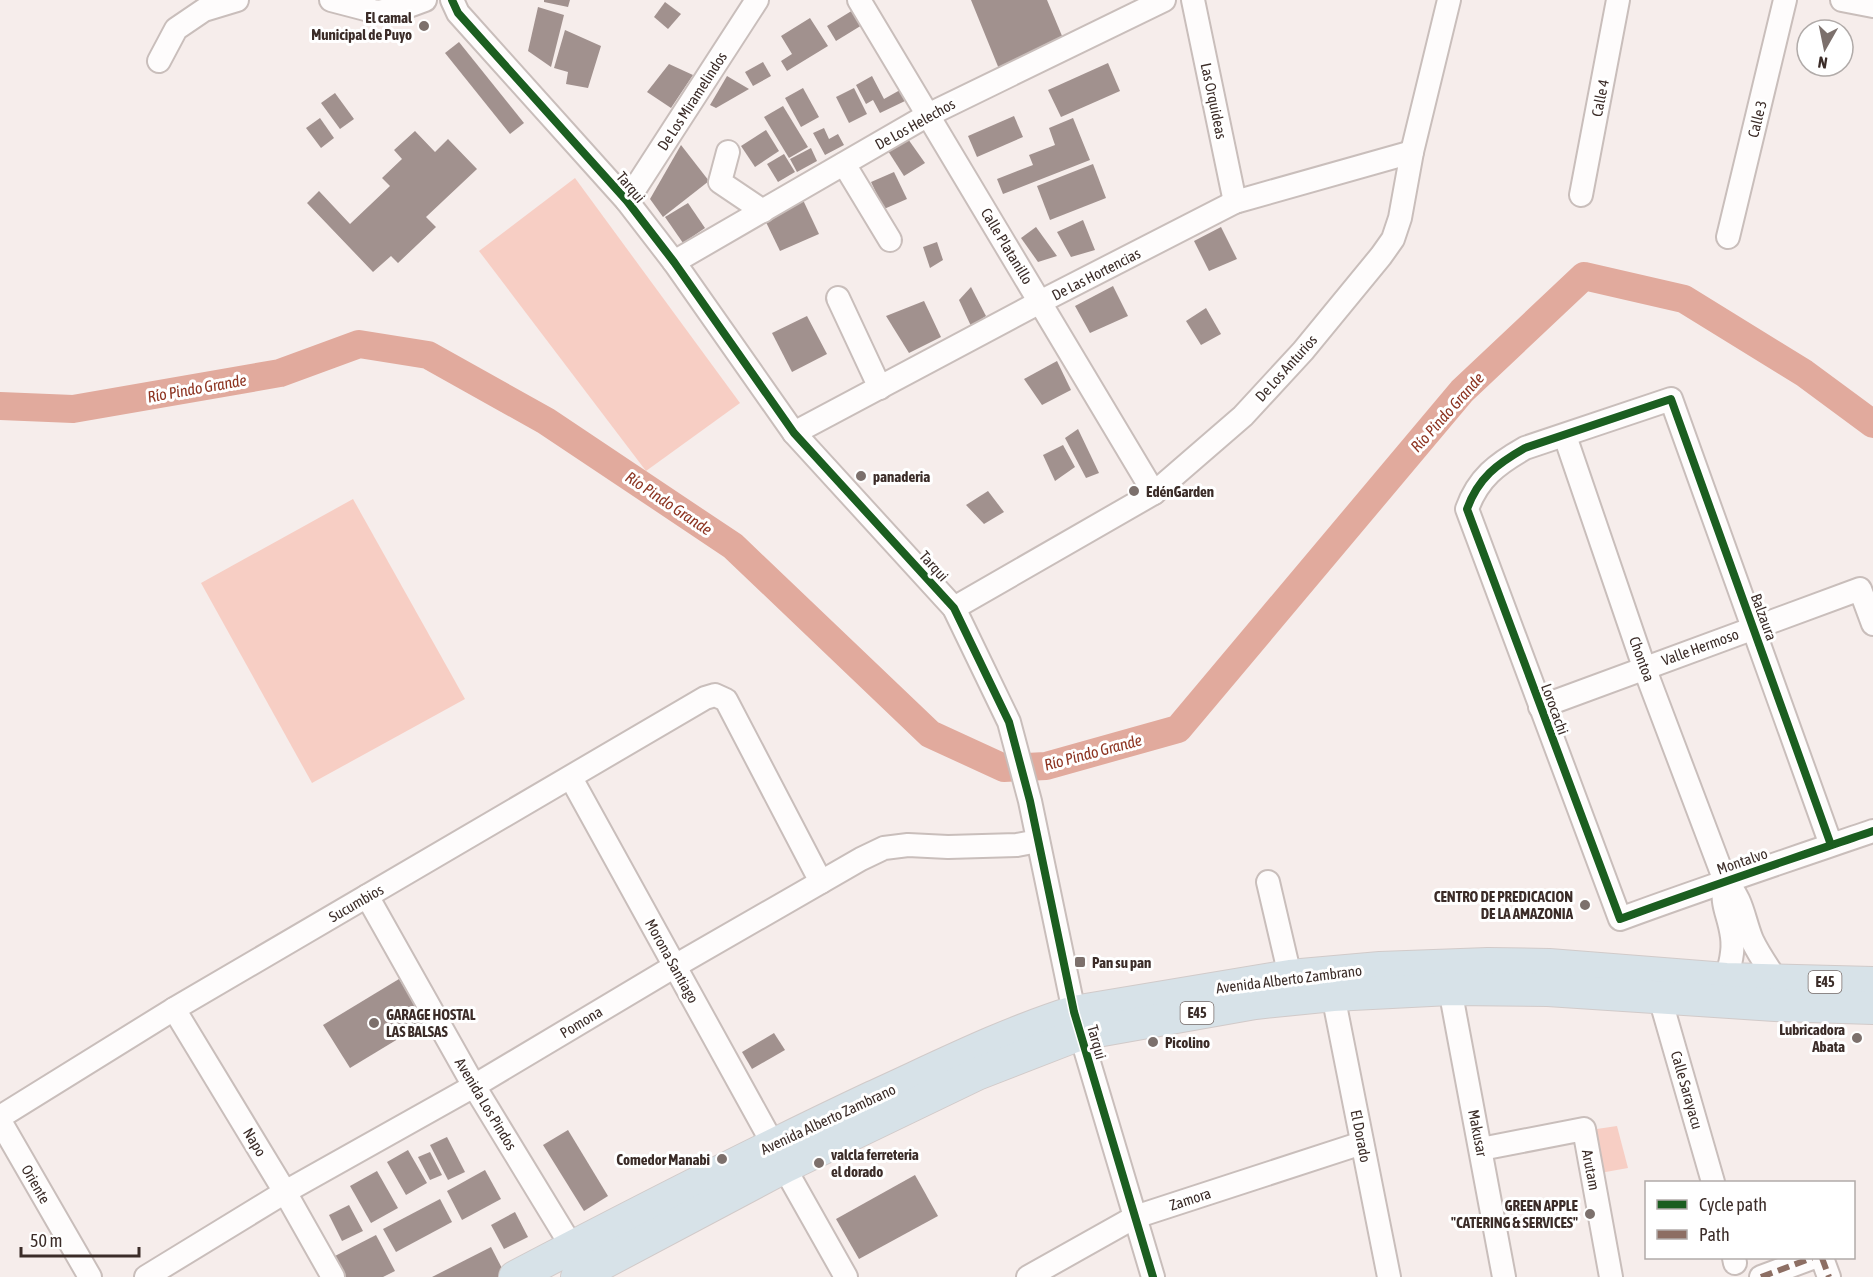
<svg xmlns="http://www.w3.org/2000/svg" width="1873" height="1277" viewBox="0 0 1873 1277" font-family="'Asap Condensed',sans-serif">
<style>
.green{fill:#f7cec4}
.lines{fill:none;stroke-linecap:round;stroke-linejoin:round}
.river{stroke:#e1aa9d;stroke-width:28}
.building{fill:#a1918e}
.minor-casing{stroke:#c9bebb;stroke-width:26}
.highway-casing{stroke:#d1cac9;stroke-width:34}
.minor{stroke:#fefcfc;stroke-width:22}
.highway{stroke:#d7e2e8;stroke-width:32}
.quiet{stroke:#8d6e63;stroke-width:6;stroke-dasharray:12 6;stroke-linecap:butt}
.cycleway-casing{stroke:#fff;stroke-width:11}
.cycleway{stroke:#1b5e20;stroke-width:8}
.poi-dot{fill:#7c706c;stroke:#fff;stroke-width:2}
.labels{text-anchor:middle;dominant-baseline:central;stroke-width:6;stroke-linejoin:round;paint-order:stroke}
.shield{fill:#fff;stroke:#766b68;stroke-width:1.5}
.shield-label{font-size:14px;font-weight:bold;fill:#3b2c28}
.poi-label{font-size:15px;font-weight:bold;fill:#3b2c28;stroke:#fff;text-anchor:start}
.street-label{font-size:15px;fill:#3b2c28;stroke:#fff}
.water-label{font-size:16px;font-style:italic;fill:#8d3421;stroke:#fff}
</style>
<rect width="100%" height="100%" fill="#f6edeb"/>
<g class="green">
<polygon points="575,178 740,403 646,471 479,251"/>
<polygon points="353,499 465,699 312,783 201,583"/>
<polygon points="1617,1126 1628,1168 1600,1173 1590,1130"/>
</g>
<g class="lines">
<polyline class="river" points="0,406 73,409 280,373 359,344 428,355 546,421 733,546 930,734 1004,768 1046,766 1178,729 1462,391 1584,276 1684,299 1804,373 1873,424"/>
</g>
<g class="building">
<polygon points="544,0 570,0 568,7 544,2"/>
<polygon points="971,0 1047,0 1065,43 999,69"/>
<polygon points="665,2 681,14 668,29 654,17"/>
<polygon points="538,7 564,15 551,67 528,51"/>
<polygon points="858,7 867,22 836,41 827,26"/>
<polygon points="810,18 828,46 787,71 781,61 792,54 781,36"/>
<polygon points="565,30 601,46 588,88 566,84 568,72 554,68"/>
<polygon points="459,42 524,123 510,134 445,53"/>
<polygon points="763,62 771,76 753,86 745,72"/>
<polygon points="1108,63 1120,91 1061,117 1048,90"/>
<polygon points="669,64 693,75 671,108 647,92"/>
<polygon points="727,76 749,89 716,108 710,105"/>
<polygon points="872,76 884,99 900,90 905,101 880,113 873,100 866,104 856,85"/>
<polygon points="803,88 819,117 801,127 785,98"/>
<polygon points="854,88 867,114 849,123 836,97"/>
<polygon points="335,93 354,119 340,129 321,103"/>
<polygon points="783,106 808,147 789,158 764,117"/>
<polygon points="1014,116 1023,137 977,157 968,136"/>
<polygon points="320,118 334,138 321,148 306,128"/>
<polygon points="1073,118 1090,160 1003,194 997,179 1033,165 1029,155 1055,145 1049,128"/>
<polygon points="824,128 829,139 838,134 844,145 825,155 813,133"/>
<polygon points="766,130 779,151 755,167 741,146"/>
<polygon points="415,131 435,152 448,139 477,169 426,217 436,227 398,263 391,256 373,272 307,203 319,191 350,224 390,186 382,178 402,159 394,150"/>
<polygon points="908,139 925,163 904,176 888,151"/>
<polygon points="681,145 709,181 663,217 650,199"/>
<polygon points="811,148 817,161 797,172 790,159"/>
<polygon points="784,154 795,172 778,182 767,164"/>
<polygon points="1093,164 1106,198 1050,220 1037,186"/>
<polygon points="894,172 907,199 884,209 871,182"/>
<polygon points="803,200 819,234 780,251 764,218"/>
<polygon points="688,203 705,228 683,243 665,217"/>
<polygon points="1083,220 1095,250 1071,257 1057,232"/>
<polygon points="1036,227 1057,256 1038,262 1021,238"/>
<polygon points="1221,227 1237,259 1209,271 1194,241"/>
<polygon points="937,242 943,260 930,268 923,247"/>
<polygon points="1113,286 1128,316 1090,333 1075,306"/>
<polygon points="971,287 986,316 971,326 959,300"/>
<polygon points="924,301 941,337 909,353 886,316"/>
<polygon points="1206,308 1221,334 1201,345 1186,321"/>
<polygon points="807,316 827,354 792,372 772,333"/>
<polygon points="1057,361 1071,390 1042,405 1024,379"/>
<polygon points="1078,429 1099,473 1086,478 1065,438"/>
<polygon points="1063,445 1075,467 1055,481 1043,455"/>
<polygon points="988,491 1004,512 984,524 966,505"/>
<polygon points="399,979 426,1022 350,1068 323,1025"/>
<polygon points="774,1033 785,1050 752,1069 742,1052"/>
<polygon points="568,1130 608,1196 584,1211 543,1145"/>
<polygon points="447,1137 465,1172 448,1180 430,1145"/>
<polygon points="408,1150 427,1183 406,1195 387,1162"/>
<polygon points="430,1152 442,1175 430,1180 418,1157"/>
<polygon points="485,1170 501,1199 462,1220 447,1191"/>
<polygon points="377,1171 398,1208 371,1223 350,1186"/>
<polygon points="915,1175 938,1216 859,1259 836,1219"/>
<polygon points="440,1199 452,1222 396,1252 383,1229"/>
<polygon points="349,1205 363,1231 342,1241 329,1215"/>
<polygon points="515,1212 528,1237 504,1249 491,1225"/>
<polygon points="376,1235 395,1271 383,1277 346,1277 335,1256"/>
<polygon points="491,1247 505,1274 500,1277 432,1277"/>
</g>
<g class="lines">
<defs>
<g id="minor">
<polyline points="331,0 377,12 406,7 425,0"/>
<polyline points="452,0 458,13 627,201 674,262 794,433 954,608 1009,722 1030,801 1074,1012 1153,1277"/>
<polyline points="859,0 1154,493"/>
<polyline points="1193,0 1235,202"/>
<polyline points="1842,0 1873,6"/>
<polyline points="159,61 176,29 204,10 237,0"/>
<polyline points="728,152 720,182 763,211"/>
<polyline points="844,164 890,240"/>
<polyline points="1581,195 1618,0"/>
<polyline points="627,201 757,0"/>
<polyline points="1728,237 1785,0"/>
<polyline points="674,262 928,115 1164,0"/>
<polyline points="838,298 880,388"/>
<polyline points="794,433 1040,302 1235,202 1412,152"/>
<path d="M1565 436 1644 667 1725 881C1743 899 1743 918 1752 940 1759 955 1768 967 1777 981"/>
<polyline points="954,608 1154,493 1243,416 1303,351 1381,256 1393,239 1400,218 1412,152 1449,0"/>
<polyline points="1540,707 1860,589 1873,624"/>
<polyline points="571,778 773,1144"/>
<path d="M1831 845 1671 399 1525 448C1497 464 1478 478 1467 509L1620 919C1704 888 1788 860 1873 831"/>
<path d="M1725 881C1720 906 1729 913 1732 937 1734 951 1730 965 1726 979"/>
<polyline points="1268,882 1290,976"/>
<polyline points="367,896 474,1086 580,1260"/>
<polyline points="1450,989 1504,1277"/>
<polyline points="1333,995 1389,1277"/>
<polyline points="1660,998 1713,1182"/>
<polyline points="174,1009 285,1192 333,1277"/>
<polyline points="0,1117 174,1009 705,698 715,695 726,700 821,882"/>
<polyline points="0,1121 90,1277"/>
<polyline points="1481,1149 1584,1129 1611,1277"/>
<polyline points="784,1167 846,1277"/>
<polyline points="1734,1258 1735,1263"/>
<polyline points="1822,1258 1829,1277"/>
<polyline points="146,1277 285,1192 474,1086 675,966 861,859 884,848 908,845 948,847 1017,845 1038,841"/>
<polyline points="1028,1277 1135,1217 1362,1143"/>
<polyline points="1761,1277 1812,1258"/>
</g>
<g id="highway">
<path d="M515 1277C633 1215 752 1154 873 1097 939 1067 1004 1034 1074 1012L1290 976 1380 968 1488 964 1549 965 1726 979 1873 983"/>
<polyline points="577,1277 784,1167 977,1074 1080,1034 1255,1003 1333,995 1450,989 1548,990 1775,1005 1873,1008"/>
</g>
</defs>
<use href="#minor" class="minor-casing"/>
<use href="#highway" class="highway-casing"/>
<use href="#minor" class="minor"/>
<use href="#highway" class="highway"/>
<g class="quiet">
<polyline points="1822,1258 1829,1277"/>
<polyline points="1761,1277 1812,1258"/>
</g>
<defs>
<g id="cycleway">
<polyline points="452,0 458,13 627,201 674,262 794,433 954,608 1009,722 1030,801 1074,1012 1153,1277"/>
<path d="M1831 845 1671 399 1525 448C1497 464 1478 478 1467 509L1620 919C1704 888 1788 860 1873 831"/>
</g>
</defs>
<use href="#cycleway" class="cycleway-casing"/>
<use href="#cycleway" class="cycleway"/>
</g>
<g class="poi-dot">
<circle cx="424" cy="26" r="6"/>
<circle cx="861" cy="476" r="6"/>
<circle cx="1134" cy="491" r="6"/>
<circle cx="1585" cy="905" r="6"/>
<rect x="1074" y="956" width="12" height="12" rx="3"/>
<circle cx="374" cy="1023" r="6"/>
<circle cx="1857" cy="1038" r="6"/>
<circle cx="1153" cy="1042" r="6"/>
<circle cx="722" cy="1159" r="6"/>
<circle cx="819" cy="1163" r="6"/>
<circle cx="1590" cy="1214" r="6"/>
</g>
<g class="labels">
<g class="shield">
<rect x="1808.5" y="971" width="33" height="22" rx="4.5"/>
<rect x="1180.5" y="1002" width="33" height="22" rx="4.5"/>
</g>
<g class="shield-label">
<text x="1825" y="982">E45</text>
<text x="1197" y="1013">E45</text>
</g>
<g class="poi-label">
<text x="412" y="17" text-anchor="end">El camal<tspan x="412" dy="17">Municipal de Puyo</tspan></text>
<text x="873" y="476">panaderia</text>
<text x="1146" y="491">EdénGarden</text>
<text x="1573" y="896" text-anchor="end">CENTRO DE PREDICACION<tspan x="1573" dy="17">DE LA AMAZONIA</tspan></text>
<text x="1092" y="962">Pan su pan</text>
<text x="386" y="1014">GARAGE HOSTAL<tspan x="386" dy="17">LAS BALSAS</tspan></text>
<text x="1845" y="1029" text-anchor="end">Lubricadora<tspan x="1845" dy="17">Abata</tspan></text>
<text x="1165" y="1042">Picolino</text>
<text x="831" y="1154">valcla ferreteria<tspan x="831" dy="17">el dorado</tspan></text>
<text x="710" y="1159" text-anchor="end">Comedor Manabi</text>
<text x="1578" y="1205" text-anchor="end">GREEN APPLE<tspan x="1578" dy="17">"CATERING &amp; SERVICES"</tspan></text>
</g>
<g class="street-label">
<text transform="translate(1600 98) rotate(-79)">Calle 4</text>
<text transform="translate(692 101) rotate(-57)">De Los Miramelindos</text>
<text transform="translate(1214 101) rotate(78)">Las Orquideas</text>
<text transform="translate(1757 119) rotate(-76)">Calle 3</text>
<text transform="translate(915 124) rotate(-29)">De Los Helechos</text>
<text transform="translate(631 187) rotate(50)">Tarqui</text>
<text transform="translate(1007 246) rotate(59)">Calle Platanillo</text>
<text transform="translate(1096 274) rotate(-27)">De Las Hortencias</text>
<text transform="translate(1286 368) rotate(-48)">De Los Anturios</text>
<text transform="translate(934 566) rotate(48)">Tarqui</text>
<text transform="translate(1764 617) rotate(70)">Balzaura</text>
<text transform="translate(1700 647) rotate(-20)">Valle Hermoso</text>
<text transform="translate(1642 659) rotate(70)">Chontoa</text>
<text transform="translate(1555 709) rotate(70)">Lorocachi</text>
<text transform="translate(1742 861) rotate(-19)">Montalvo</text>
<text transform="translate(356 903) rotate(-30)">Sucumbios</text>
<text transform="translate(672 961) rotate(61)">Morona Santiago</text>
<text transform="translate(1289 979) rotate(-7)">Avenida Alberto Zambrano</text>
<text transform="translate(581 1022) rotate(-31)">Pomona</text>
<text transform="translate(1097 1042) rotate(74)">Tarqui</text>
<text transform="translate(1687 1090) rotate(74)">Calle Sarayacu</text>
<text transform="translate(486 1104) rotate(59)">Avenida Los Pindos</text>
<text transform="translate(828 1119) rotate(-25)">Avenida Alberto Zambrano</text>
<text transform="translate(1478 1133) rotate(79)">Makusar</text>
<text transform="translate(1361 1136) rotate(79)">El Dorado</text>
<text transform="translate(255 1142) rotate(59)">Napo</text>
<text transform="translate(1591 1170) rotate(79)">Arutam</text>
<text transform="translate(36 1184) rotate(60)">Oriente</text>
<text transform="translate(1190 1199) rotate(-18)">Zamora</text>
</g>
<g class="water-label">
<text transform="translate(197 388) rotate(-10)">Río Pindo Grande</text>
<text transform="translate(1447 412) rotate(-48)">Río Pindo Grande</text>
<text transform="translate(669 503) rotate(34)">Río Pindo Grande</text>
<text transform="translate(1093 752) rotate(-15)">Río Pindo Grande</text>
</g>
</g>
<rect x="1645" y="1181" width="210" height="78" fill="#ffffff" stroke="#b1aba9" stroke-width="1.5"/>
<rect x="1657" y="1200" width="30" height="9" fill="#1b5e20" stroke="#b1aba9" stroke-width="1.5"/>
<text x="1699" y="1211" font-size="18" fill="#3b2c28">Cycle path</text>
<rect x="1657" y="1230" width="30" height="9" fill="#8d6e63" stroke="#b1aba9" stroke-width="1.5"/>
<text x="1699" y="1241" font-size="18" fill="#3b2c28">Path</text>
<g transform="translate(1825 48) rotate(189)"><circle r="28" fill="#ffffff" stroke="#b1aba9" stroke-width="1.5"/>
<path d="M0-4.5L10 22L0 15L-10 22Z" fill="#7c706c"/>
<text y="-9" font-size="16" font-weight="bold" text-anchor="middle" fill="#3b2c28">N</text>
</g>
<path d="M21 1247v9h118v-9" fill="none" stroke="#3b2c28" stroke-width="3"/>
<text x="30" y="1247" font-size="18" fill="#3b2c28" stroke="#ffffff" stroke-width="4.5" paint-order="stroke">50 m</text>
</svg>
